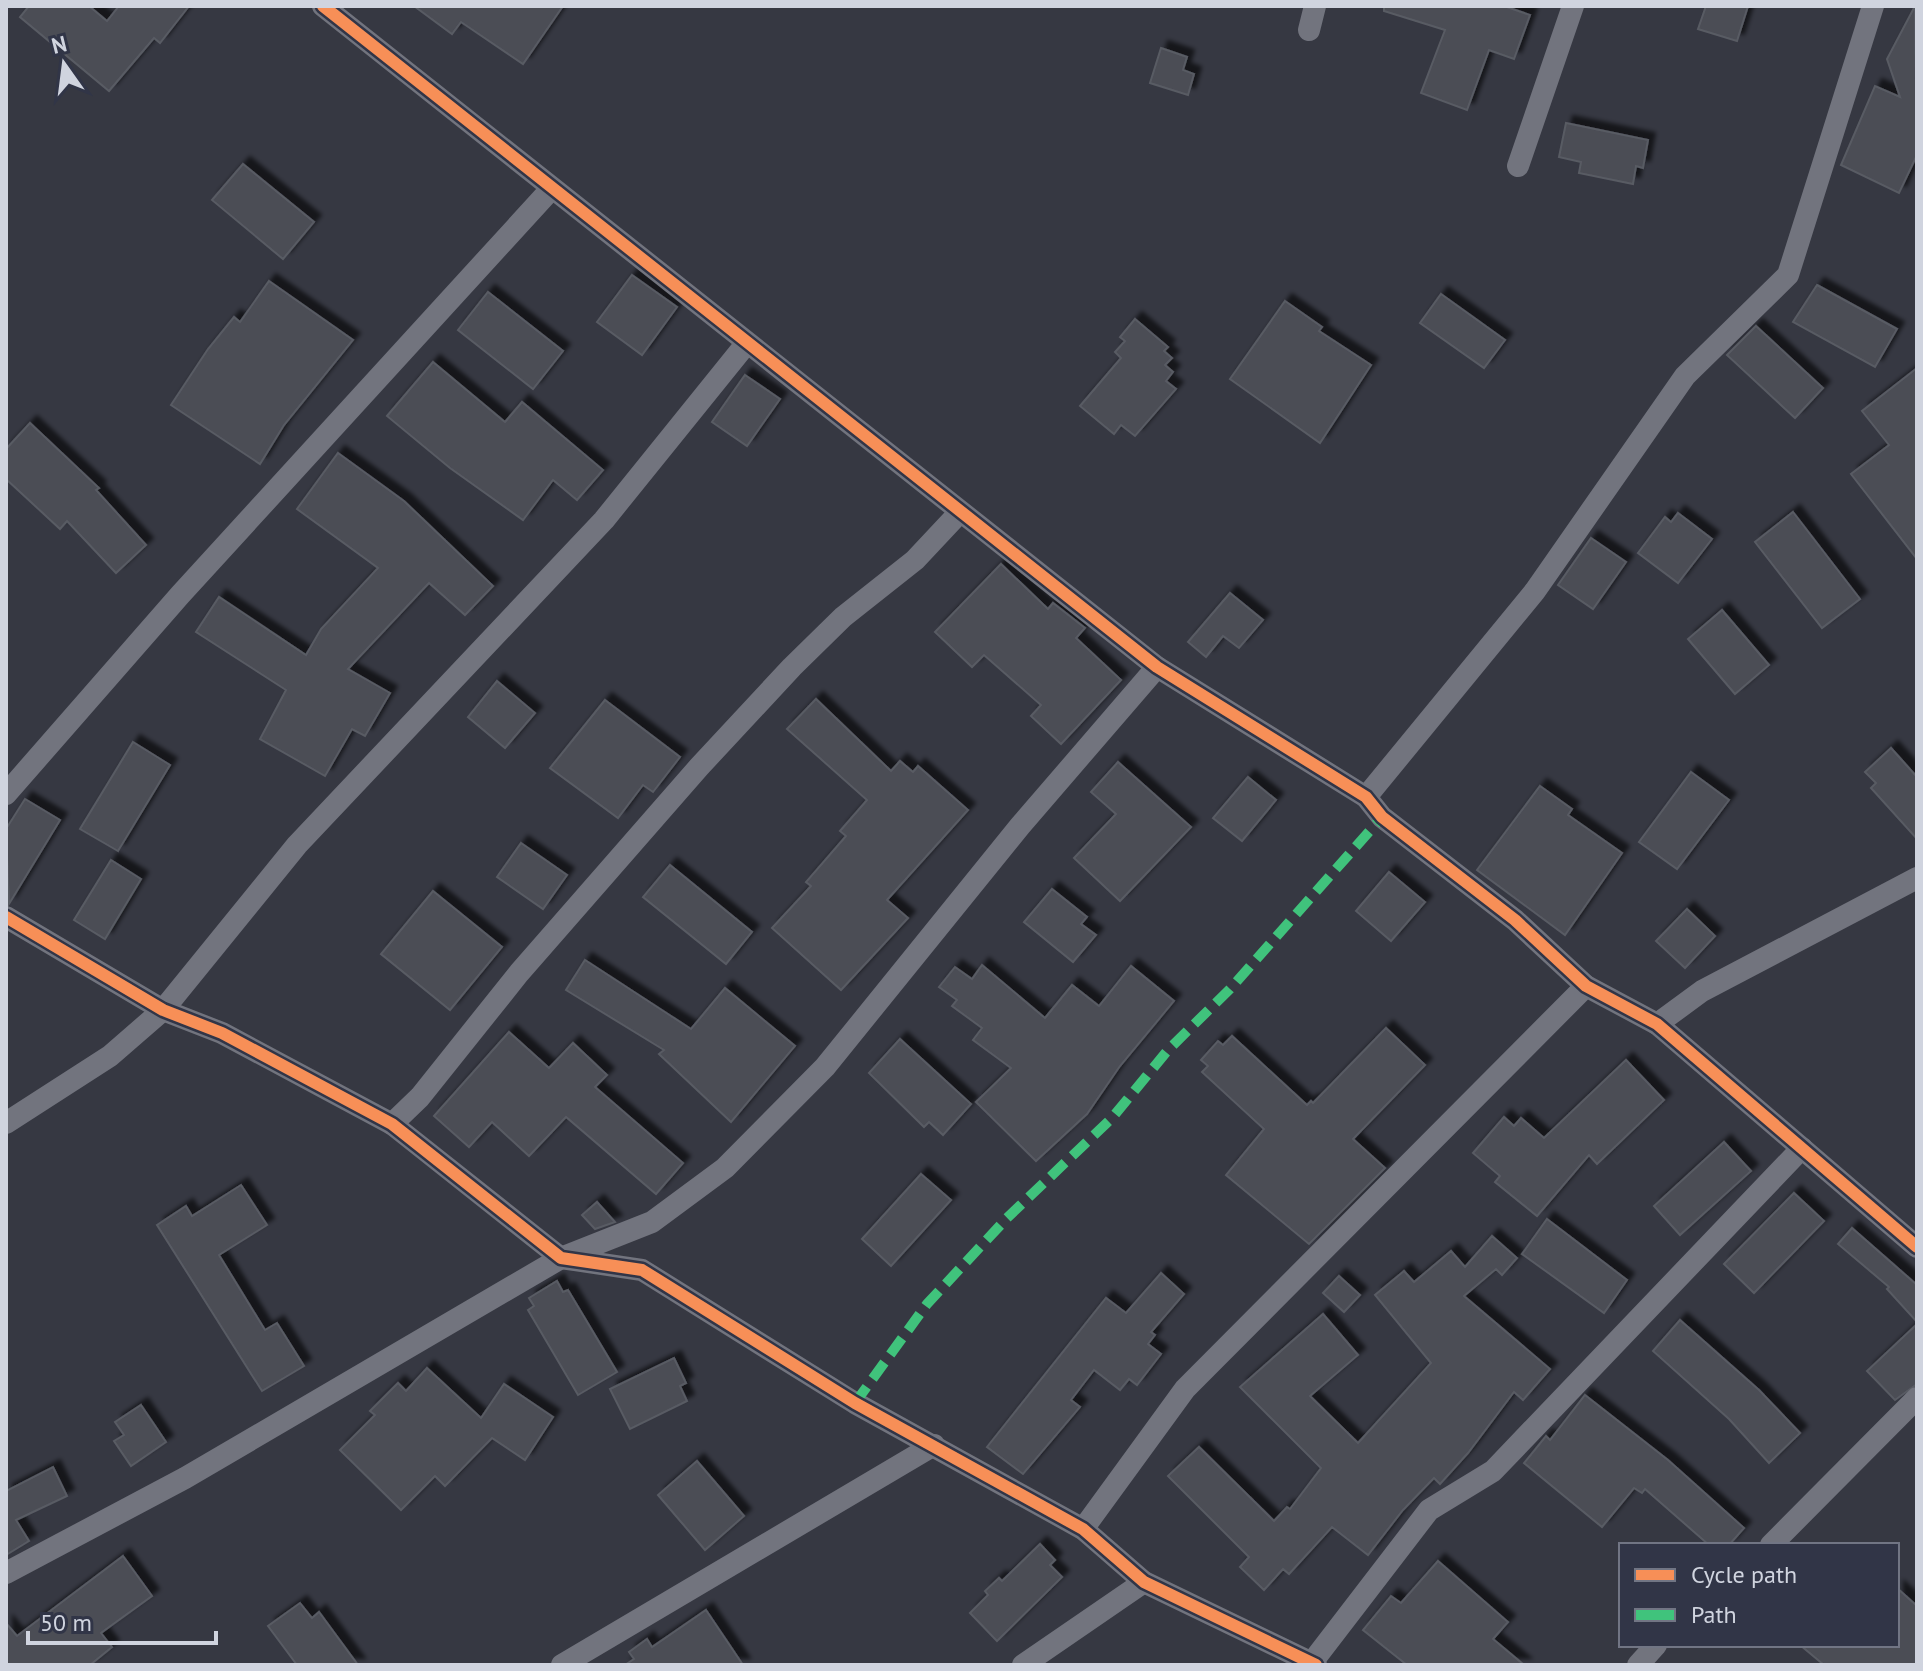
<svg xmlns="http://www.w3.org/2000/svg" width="1923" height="1671" viewBox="0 0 1923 1671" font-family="'PT Sans',sans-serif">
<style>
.building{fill:#4b4d55;stroke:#595b64;stroke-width:2;filter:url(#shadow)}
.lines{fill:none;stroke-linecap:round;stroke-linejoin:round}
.minor{stroke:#72747e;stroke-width:22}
.quiet{stroke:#40c37c;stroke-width:10;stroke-dasharray:20 10;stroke-linecap:butt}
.cycleway-casing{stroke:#313547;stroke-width:17}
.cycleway{stroke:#f78f57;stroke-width:12}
</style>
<defs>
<filter id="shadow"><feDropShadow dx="7" dy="-7" stdDeviation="2" flood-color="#0009"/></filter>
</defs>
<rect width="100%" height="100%" fill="#363842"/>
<g class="building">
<polygon points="29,6 89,6 107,21 119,6 189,6 160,43 154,38 109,91 20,17"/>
<polygon points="414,6 563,6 523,64 461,22 452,34"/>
<polygon points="1384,6 1504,6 1530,15 1514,59 1489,50 1467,110 1421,93 1445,30 1384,11"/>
<polygon points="1706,6 1748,6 1737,41 1698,29"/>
<polygon points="1915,6 1917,155 1899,193 1841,165 1875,86 1900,97 1887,59"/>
<polygon points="1161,48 1187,57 1183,70 1194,74 1188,95 1150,83"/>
<polygon points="1566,123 1648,140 1643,168 1636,166 1633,184 1579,173 1581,162 1559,157"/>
<polygon points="243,164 314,222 283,259 212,200"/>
<polygon points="632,275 677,307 642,355 597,322"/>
<polygon points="269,281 353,340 284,425 260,464 171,405 208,349 234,317 240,322"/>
<polygon points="1817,285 1897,329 1875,367 1793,322"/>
<polygon points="488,292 563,351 533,389 458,330"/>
<polygon points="1441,294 1505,340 1484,368 1420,323"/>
<polygon points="1285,301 1322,327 1319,331 1371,365 1320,443 1230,379"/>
<polygon points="1135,319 1168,347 1164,351 1172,358 1165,365 1173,372 1166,381 1176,389 1135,436 1121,425 1114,434 1080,406 1121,358 1115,352 1125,341 1120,337"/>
<polygon points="1756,326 1823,388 1795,418 1727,355"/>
<polygon points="433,362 505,422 522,402 603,470 577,500 553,480 523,520 450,468 387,416"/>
<polygon points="1917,368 1917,559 1851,474 1889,445 1862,411"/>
<polygon points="745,375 780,399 747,446 712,422"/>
<polygon points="30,423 99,488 96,490 146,545 116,573 67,521 60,529 6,479 6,449"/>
<polygon points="338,453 404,501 493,586 465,615 429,583 348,669 390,693 365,736 352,729 325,776 260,739 286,690 196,632 219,597 306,655 321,629 378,568 297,509"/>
<polygon points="1793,512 1860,599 1822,628 1755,542"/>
<polygon points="1678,513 1712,539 1678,583 1638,553 1665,517 1671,522"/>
<polygon points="1591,538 1626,562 1593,609 1558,585"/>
<polygon points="1001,564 1048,609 1053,603 1085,628 1076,638 1121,680 1061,744 1031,716 1041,705 984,655 972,667 935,632"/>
<polygon points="1230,593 1263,620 1239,648 1223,636 1206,657 1188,642"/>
<polygon points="1722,610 1769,665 1735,694 1688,639"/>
<polygon points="497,681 535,713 505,748 468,717"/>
<polygon points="816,699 891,771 900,761 913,772 918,766 968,810 887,900 908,918 841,990 772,928 811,886 806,882 846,836 840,831 867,800 787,729"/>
<polygon points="605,700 680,757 653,792 643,785 618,818 550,768"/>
<polygon points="133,742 170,765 118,851 80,829"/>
<polygon points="1891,748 1917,777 1917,839 1871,788 1876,783 1865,772"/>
<polygon points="1118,762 1191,827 1120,901 1074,858 1116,814 1091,792"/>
<polygon points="1691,772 1729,800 1677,869 1639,842"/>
<polygon points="1248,777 1276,800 1242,841 1213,818"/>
<polygon points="1540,786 1572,809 1568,815 1622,853 1565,935 1477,870"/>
<polygon points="25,799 60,820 9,904 6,829"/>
<polygon points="521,843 567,875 543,909 497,877"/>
<polygon points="111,860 141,879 105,939 74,920"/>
<polygon points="670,865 752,932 726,964 643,897"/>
<polygon points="1389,872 1425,902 1391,941 1356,911"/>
<polygon points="1052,889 1087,917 1081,924 1096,935 1073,962 1024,922"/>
<polygon points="433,891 502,947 450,1010 381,954"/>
<polygon points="1687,909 1715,936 1685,968 1656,941"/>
<polygon points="585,960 691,1029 725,988 795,1046 731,1122 659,1054 664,1050 566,990"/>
<polygon points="982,965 1045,1018 1072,985 1099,1006 1131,966 1174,1001 1120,1066 1087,1114 1036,1161 976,1102 1011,1068 973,1040 982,1028 952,1006 957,1000 939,987 955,967 972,979"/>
<polygon points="1386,1028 1425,1065 1353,1139 1385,1168 1309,1244 1226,1175 1264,1129 1202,1072 1208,1066 1201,1060 1218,1041 1223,1045 1232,1036 1307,1105 1311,1101 1313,1103"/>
<polygon points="509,1032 549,1068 573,1043 607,1075 595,1087 683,1163 656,1194 566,1117 529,1156 492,1122 469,1147 434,1116"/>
<polygon points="900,1039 971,1104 943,1135 929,1122 924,1127 869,1073"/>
<polygon points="1626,1060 1664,1100 1597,1164 1589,1155 1537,1216 1495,1182 1500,1176 1473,1153 1504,1117 1514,1126 1521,1118 1544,1138"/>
<polygon points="1724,1142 1751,1171 1680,1235 1654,1206"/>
<polygon points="921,1174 951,1200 891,1266 862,1239"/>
<polygon points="241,1185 267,1225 219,1255 265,1330 277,1323 304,1366 262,1391 157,1225 186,1206 192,1216"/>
<polygon points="1794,1193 1824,1221 1754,1293 1724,1264"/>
<polygon points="597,1202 615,1222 595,1229 582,1215"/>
<polygon points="1547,1219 1627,1280 1604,1313 1522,1254"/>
<polygon points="1852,1228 1917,1285 1917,1322 1887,1289 1889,1287 1838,1244"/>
<polygon points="1492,1236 1517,1258 1502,1275 1496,1269 1464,1296 1550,1369 1523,1400 1514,1392 1468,1453 1440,1484 1434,1478 1403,1510 1368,1555 1332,1527 1289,1574 1283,1569 1264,1590 1240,1567 1249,1557 1168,1476 1199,1447 1274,1521 1287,1507 1290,1509 1321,1468 1240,1387 1323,1314 1358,1355 1310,1396 1358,1443 1431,1363 1375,1295 1404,1271 1414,1282 1451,1251 1465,1267"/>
<polygon points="1161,1273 1184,1294 1151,1332 1155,1335 1148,1344 1161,1354 1137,1385 1129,1379 1120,1390 1094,1370 1071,1400 1080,1407 1023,1474 987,1447 1106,1298 1126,1313"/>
<polygon points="1339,1276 1360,1295 1344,1312 1323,1293"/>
<polygon points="557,1281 563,1292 568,1290 617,1372 578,1395 528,1310 534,1306 529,1298"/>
<polygon points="1680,1320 1759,1390 1800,1433 1769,1463 1729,1419 1653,1351"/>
<polygon points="1917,1324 1917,1384 1895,1400 1867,1371"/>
<polygon points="674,1358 686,1383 680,1386 687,1401 630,1429 610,1389"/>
<polygon points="427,1368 481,1418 504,1384 553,1417 525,1460 492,1438 445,1486 435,1476 401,1510 340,1450 375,1415 370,1411 398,1383 406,1391"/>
<polygon points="1585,1395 1668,1460 1744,1528 1729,1545 1709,1545 1645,1489 1642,1493 1634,1488 1602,1527 1524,1463 1546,1436 1550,1440"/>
<polygon points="141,1405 166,1442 131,1466 114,1441 124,1435 115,1422"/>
<polygon points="697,1461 744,1516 705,1550 658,1495"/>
<polygon points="53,1467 67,1496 16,1520 29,1541 6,1555 6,1491"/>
<polygon points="1040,1544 1055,1560 1050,1565 1062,1577 997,1641 970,1613 988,1595 985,1591 999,1578 1002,1581"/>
<polygon points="123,1556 152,1596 101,1633 112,1647 90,1665 6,1665 6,1623 17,1636"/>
<polygon points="1438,1561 1508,1622 1493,1639 1524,1665 1407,1665 1363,1630 1391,1596 1401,1603"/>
<polygon points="1897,1588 1917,1606 1917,1665 1824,1665 1800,1645 1897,1645"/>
<polygon points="300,1603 312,1618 319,1612 358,1665 297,1665 268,1626"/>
<polygon points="706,1610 743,1665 625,1665 634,1659 629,1652 647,1639 652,1647"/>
</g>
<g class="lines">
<g class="minor">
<polyline points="323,6 1157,667 1366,797 1382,817 1515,920 1586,986 1657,1024 1917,1247"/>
<polyline points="1309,30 1315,6"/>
<polyline points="1518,166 1573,6"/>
<polyline points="6,794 180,595 552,188"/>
<polyline points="1366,797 1535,591 1685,376 1788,275 1873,6"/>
<polyline points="6,917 163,1010 222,1033 392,1124 561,1258 642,1270 855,1403 1083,1529 1144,1582 1316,1665"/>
<polyline points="1657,1024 1702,991 1917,878"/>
<polyline points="6,1123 110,1056 163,1010 297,845 604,520 746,344"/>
<polyline points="392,1124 420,1097 519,973 699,767 792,667 843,617 915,560 960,512"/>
<polyline points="1083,1529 1185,1389 1586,986"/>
<polyline points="1771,1545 1917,1398"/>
<polyline points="6,1573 185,1478 561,1258 652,1222 725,1168 825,1067 1020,826 1157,667"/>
<polyline points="562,1665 934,1445"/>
<polyline points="1023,1665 1144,1582"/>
<polyline points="1310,1665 1429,1510 1493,1471 1802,1148"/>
<polyline points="1638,1665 1656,1645"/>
</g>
<polyline class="quiet" points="855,1403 927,1304 1007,1218 1112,1118 1168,1050 1230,989 1382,817"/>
<defs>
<g id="cycleway">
<polyline points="323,6 1157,667 1366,797 1382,817 1515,920 1586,986 1657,1024 1917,1247"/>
<polyline points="6,917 163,1010 222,1033 392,1124 561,1258 642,1270 855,1403 1083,1529 1144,1582 1316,1665"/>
</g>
</defs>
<use href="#cycleway" class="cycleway-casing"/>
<use href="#cycleway" class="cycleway"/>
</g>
<rect width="1923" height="1671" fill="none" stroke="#d0d4df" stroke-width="16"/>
<rect x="1619" y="1543" width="280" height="104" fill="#313547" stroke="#717584" stroke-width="2"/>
<rect x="1635" y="1569" width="40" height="12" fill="#f78f57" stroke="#717584" stroke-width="2"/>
<text x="1691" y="1583" font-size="24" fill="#d0d4df">Cycle path</text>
<rect x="1635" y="1609" width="40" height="12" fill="#40c37c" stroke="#717584" stroke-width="2"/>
<text x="1691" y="1623" font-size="24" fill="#d0d4df">Path</text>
<g transform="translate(64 64) rotate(346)" stroke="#313547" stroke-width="6" paint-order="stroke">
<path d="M0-6L14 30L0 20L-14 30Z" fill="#d0d4df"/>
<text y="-12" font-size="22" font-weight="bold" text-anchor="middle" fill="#d0d4df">N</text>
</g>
<path d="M28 1631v12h188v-12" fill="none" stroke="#d0d4df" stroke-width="4"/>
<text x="40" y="1631" font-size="24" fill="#d0d4df" stroke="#313547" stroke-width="6" paint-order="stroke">50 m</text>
</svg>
